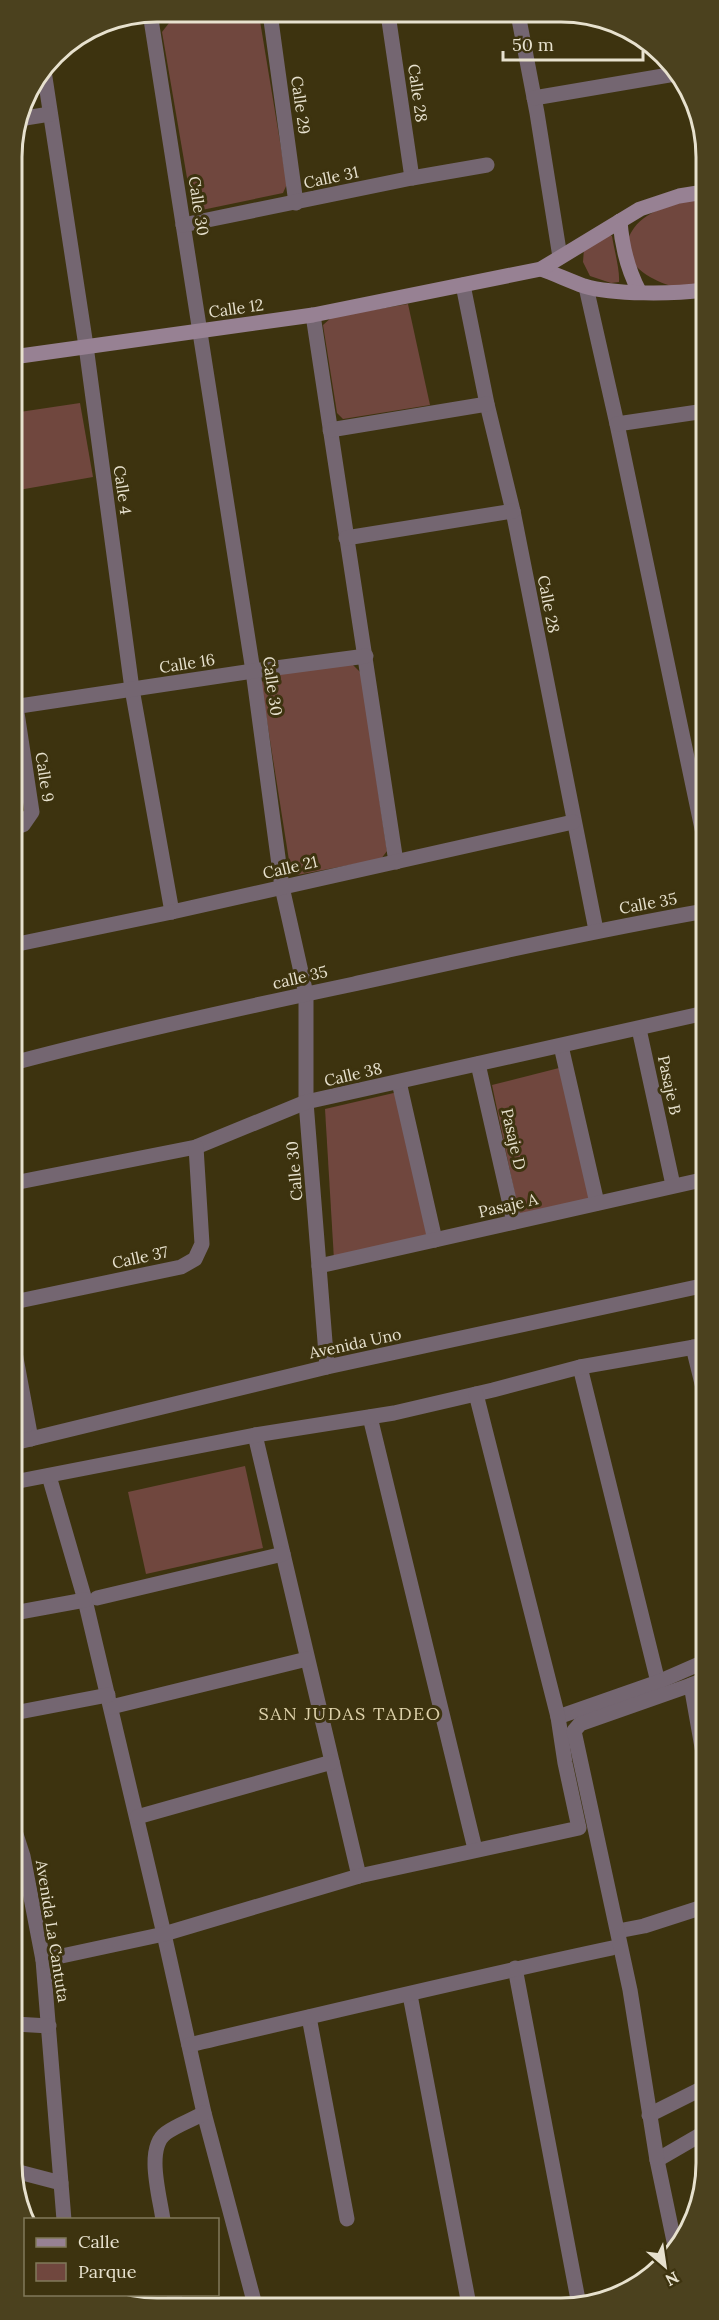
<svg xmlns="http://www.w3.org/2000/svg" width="719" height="2320" viewBox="0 0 719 2320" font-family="Lora,serif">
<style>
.green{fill:#70473e}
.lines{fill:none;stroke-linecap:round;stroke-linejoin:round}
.street{stroke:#746671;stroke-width:15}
.secondary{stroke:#978193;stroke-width:15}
.labels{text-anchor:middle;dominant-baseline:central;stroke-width:6;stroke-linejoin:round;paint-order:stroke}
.street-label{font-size:16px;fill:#e7e1ce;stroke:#3d330f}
.neighbourhood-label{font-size:18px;letter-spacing:1.5px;fill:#ded2ab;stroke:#3d330f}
.rim{fill:none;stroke:#e7e1ce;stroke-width:3}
</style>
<rect width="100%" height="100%" fill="#3d330f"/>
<g class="green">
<polygon points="226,12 256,13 259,15 287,184 283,193 197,211 192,207 162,32 169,23"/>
<path d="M704 196V284C697 286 688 288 681 288 655 284 610 261 634 228 648 208 682 202 704 196Z"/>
<path d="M606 233 612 236C614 249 620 270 619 282L611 283 590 276 583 262 584 248Z"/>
<polygon points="408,304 430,405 343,419 337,413 323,325 332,317"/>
<polygon points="80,403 93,477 13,491 13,413"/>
<polygon points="352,664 361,673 387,851 381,859 297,875 291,873 261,683 268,676"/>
<polygon points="559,1068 591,1198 520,1219 492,1085"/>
<polygon points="398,1092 428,1236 334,1260 325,1109"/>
<polygon points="245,1466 263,1548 146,1574 128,1492"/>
</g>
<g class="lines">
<g class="street">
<polyline points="150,13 253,671 282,887 306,994 306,1102 327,1367"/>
<polyline points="270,13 296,203"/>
<polyline points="388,14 412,178"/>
<polyline points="518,14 537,113 560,257"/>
<polyline points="151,17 178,12"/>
<polyline points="44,71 86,346 132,689 172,912"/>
<polyline points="534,98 675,74"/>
<polyline points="19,119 50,114"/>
<polyline points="183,225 412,178 487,165"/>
<polyline points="463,285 487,404 513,511 596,930"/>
<polyline points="586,287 617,424 705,843"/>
<polyline points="313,315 396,862"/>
<polyline points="617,424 705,411"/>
<polyline points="330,430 487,404"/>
<polyline points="346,538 513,511"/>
<polyline points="13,686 32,812 23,825 13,826"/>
<polyline points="13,707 253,671 366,656"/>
<polyline points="13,945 172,912 573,822"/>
<polyline points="639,1029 673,1185"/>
<polyline points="561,1046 597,1203"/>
<path d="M13 1063C126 1033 240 1008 354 984 471 958 587 932 705 911"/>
<polyline points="478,1064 514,1222"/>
<polyline points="399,1082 435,1240"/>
<polyline points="14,1183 196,1147 306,1102 705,1013"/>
<polyline points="319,1266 706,1179"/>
<polyline points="14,1302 181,1267 195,1259 202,1244 196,1147"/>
<polyline points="14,1347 31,1439"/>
<polyline points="693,1347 706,1400"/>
<polyline points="580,1367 658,1682"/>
<polyline points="370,1417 475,1849"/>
<polyline points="255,1435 359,1876"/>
<polyline points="14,1443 327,1367 706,1285"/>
<polyline points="49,1476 85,1600 164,1934 204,2113 255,2305"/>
<polyline points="14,1482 255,1435 394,1413 493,1390 580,1367 706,1345"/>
<polyline points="97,1598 283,1554"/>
<polyline points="14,1613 85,1600"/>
<polyline points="691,1685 706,1679"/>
<polyline points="111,1707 307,1659"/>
<polyline points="14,1713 108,1695"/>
<polyline points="558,1717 658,1682 706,1661"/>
<polyline points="137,1817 332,1762"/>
<polyline points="14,1828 23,1856 43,1960 64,2220"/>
<polyline points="618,1931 644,1926 706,1906"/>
<polyline points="43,1960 164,1934 359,1876 579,1828 565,1763 558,1717 476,1394"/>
<polyline points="515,1968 579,2305"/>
<polyline points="410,1995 469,2305"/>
<polyline points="309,2017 347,2219"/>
<polyline points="15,2024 49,2026"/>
<path d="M189 2045C330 2012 471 1978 612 1948"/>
<polyline points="649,2115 707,2086"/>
<polyline points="657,2160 707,2131"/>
<polyline points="15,2171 61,2183"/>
<path d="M163 2220C160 2197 145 2148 166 2133 177 2125 192 2120 204 2113"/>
<polyline points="676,2251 657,2160 630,1990 574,1731 580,1724 691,1685 706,1770"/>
<polyline points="174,2294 176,2305"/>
</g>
<g class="secondary">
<path d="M620 221C622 247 627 268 639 291"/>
<path d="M541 269C555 274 570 281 584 286 614 295 674 294 704 290"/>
<polyline points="13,357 313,315 541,269 640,209 679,196 704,192"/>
</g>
</g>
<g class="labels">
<g class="street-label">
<text transform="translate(418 93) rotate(82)">Calle 28</text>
<text transform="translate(301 105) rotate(82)">Calle 29</text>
<text transform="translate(331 177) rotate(-12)">Calle 31</text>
<text transform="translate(199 206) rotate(81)">Calle 30</text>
<text transform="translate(236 308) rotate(-8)">Calle 12</text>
<text transform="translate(123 490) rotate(82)">Calle 4</text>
<text transform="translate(549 604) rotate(79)">Calle 28</text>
<text transform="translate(187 663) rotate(-9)">Calle 16</text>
<text transform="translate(273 686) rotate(82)">Calle 30</text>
<text transform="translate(45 777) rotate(81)">Calle 9</text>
<text transform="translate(290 867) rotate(-13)">Calle 21</text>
<text transform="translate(648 903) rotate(-10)">Calle 35</text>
<text transform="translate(300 977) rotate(-13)">calle 35</text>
<text transform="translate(353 1074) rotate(-13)">Calle 38</text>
<text transform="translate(670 1085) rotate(78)">Pasaje B</text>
<text transform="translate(514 1139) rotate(77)">Pasaje D</text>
<text transform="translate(294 1171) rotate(-95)">Calle 30</text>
<text transform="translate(508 1205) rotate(-13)">Pasaje A</text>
<text transform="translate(140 1257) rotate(-12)">Calle 37</text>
<text transform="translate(355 1343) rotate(-12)">Avenida Uno</text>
<text transform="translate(53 1931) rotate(81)">Avenida La Cantuta</text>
</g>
<g class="neighbourhood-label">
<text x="350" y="1713">SAN JUDAS TADEO</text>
</g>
</g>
<path d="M0 0H719V2320H0ZM157 22H561A135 135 0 0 1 696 157V2163A135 135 0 0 1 561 2298H157A135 135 0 0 1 22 2163V157A135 135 0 0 1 157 22Z" fill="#4b411e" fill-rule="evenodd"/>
<path class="rim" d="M157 22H561A135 135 0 0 1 696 157V2163A135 135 0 0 1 561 2298H157A135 135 0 0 1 22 2163V157A135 135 0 0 1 157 22Z"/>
<rect x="24" y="2218" width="195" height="78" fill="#3d330f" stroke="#81795b" stroke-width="1.5"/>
<rect x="36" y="2238" width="30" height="9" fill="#978193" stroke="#81795b" stroke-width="1.5"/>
<text x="78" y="2248" font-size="18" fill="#e7e1ce">Calle</text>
<rect x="36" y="2263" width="30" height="18" fill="#70473e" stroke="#81795b" stroke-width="1.5"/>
<text x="78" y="2278" font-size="18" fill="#e7e1ce">Parque</text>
<g transform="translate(665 2266) rotate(151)" stroke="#3d330f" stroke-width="4.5" paint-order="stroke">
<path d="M0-4.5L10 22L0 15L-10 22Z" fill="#e7e1ce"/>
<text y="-9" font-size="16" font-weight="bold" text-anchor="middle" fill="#e7e1ce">N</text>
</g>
<path d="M503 51v9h140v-9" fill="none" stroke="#e7e1ce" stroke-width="3"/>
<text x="512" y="51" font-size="18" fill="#e7e1ce" stroke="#3d330f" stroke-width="4.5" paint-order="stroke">50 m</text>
</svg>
